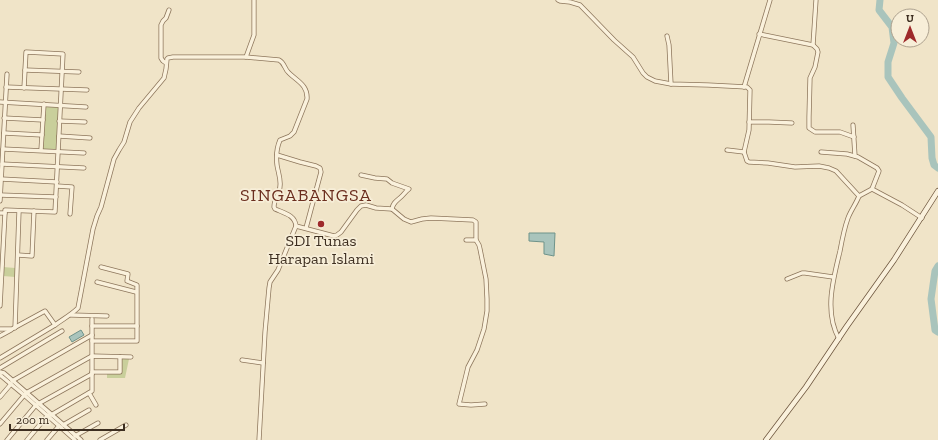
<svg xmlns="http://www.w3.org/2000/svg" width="938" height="440" viewBox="0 0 938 440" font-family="'Zilla Slab',serif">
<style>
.green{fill:#c9cf9b}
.water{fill:#a9c4bc;stroke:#6f938a}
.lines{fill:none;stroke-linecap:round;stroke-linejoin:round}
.river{stroke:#a9c4bc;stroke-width:7}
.street-casing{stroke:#8d765c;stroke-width:5}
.secondary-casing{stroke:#6f573f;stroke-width:6}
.street{stroke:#faf1dc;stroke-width:3.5}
.secondary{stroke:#faf1dc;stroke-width:4.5}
.poi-dot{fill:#9e2a2b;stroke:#f7eed8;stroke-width:1.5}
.labels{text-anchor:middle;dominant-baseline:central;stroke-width:3.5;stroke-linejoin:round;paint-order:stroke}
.poi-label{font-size:16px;fill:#3d2e20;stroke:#f7eed8}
.quarter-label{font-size:18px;letter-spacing:1px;fill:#6b2e1e;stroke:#f7eed8}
</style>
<rect width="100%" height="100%" fill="#f0e4c8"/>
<g class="green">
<polygon points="45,106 59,106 57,149 43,149"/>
<polygon points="3,267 15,268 15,277 3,276"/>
<polygon points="122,359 129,359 125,378 107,378 107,374 121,374"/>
</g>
<g class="water">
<polygon points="529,233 555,233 554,256 544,254 544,242 529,241"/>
<polygon points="81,330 84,335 72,342 69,337"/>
</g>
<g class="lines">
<g class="river">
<polyline points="880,0 879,10 892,27 894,43 888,62 888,77 902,98 931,137 932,158 934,165 938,168"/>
<polyline points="938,266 935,271 931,299 935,330 938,332"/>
</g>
<defs>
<g id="street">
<polyline points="558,0 560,1 570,2 580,5 614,40 633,57 643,73 647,77 655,81 671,84 708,85 747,87 750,90 749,130 744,152 747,161 749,162 768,163 795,167 819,166 829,168 836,171 859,196"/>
<polyline points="759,34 813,45 817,49 818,52 815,67 810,78 809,117 809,128 815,132 840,132 854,137"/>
<polyline points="667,36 669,45 671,84"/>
<polyline points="813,45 816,0"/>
<path d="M246 57 279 60C285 63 284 69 289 73 297 81 308 85 307 99L294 132 290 136 280 140C277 147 276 157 277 165 278 172 281 179 280 186 280 194 274 198 274 207L275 209C284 213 295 215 296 226L278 270 270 282 269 288 265 332 259 440"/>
<polyline points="166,63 163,61 161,58 161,25 163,21 166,18 169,10"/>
<polyline points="25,70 79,72"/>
<polyline points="6,87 87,90"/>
<polyline points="744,87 770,0"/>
<polyline points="0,102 86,107"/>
<polyline points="4,118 43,120"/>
<polyline points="59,121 85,122"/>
<polyline points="749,122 769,122 792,123"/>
<polyline points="853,125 855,156"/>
<polyline points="4,133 42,135"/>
<polyline points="59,136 90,138"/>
<polyline points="3,149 84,153"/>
<polyline points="41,150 44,104"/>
<polyline points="727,150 744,152"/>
<polyline points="821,152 847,154 858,157 877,168 879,171 872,189"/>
<polyline points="277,155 300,162 316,166 320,168 321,172 306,228"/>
<polyline points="2,164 84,168"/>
<path d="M361 175 375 178 387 179 392 183 409 189C406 191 404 194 402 196 397 201 393 202 392 209"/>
<polyline points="1,179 57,182"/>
<polyline points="57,186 72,187 70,214"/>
<polyline points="0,195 56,197"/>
<polyline points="859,196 872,189 902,205 922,218"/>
<polyline points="0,201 7,74"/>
<polyline points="0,213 5,213 5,210 55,212 63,54 26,52 24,88"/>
<polyline points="296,226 334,236 337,235 341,232 357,210 361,206 366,205 376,208 392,209 404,219 411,222 422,219 431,218 473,220 476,222 476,240 479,245 480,249 486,279 487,299 487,311 484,329 477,350 468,367 459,404 471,405 485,404"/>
<polyline points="466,240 476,240"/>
<polyline points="18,255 32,256 34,211"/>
<polyline points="787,279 802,273 805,273 833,277"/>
<polyline points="97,282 136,292"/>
<polyline points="0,306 5,213"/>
<polyline points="71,315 107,316"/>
<polyline points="92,326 137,326"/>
<polyline points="15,328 19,211"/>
<polyline points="0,329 12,329 45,311 55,325"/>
<polyline points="0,336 11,330"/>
<path d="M839 339C824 312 833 280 840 251 842 240 844 229 848 218 851 210 856 204 859 196"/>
<polyline points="92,341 137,341 137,285 127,281 128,274 101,267"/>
<path d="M0 358 55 325C63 319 71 315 78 308L93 229 97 216 101 207 114 159 119 150 124 142 130 122 139 108 164 78 166 69 167 59 168 58 173 57H246L254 35V0"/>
<polyline points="242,360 263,363"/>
<polyline points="0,368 62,331"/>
<polyline points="0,372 4,373 81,440"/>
<polyline points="92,372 120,372 120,357"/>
<polyline points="0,375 24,395 75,440"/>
<polyline points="12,381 92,335"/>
<polyline points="89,393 96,405"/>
<polyline points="0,397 11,384"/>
<polyline points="38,404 92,374"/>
<polyline points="51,415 92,391 92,319"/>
<polyline points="0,424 26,393 90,357 92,356 131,357"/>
<polyline points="63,425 89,410"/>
<polyline points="75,436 98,423"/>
<polyline points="7,440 36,405"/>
<polyline points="27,440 48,415"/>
<polyline points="47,440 59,426"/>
<polyline points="100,440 126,425"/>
</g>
<polyline id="secondary" points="766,440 806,387 847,326 894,260 938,191"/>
</defs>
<use href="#street" class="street-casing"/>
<use href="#secondary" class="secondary-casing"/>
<use href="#street" class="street"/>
<use href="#secondary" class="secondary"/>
</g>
<circle class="poi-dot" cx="321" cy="224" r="4"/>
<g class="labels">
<g class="poi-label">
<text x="321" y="240">SDI Tunas<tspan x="321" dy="18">Harapan Islami</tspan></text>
</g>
<g class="quarter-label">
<text x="306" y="195">SINGABANGSA</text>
</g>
</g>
<g transform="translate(910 28)"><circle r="19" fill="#f7eed8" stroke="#ada18e"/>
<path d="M0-3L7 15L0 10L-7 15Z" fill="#9e2a2b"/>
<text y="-6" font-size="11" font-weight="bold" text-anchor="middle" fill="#3d2e20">U</text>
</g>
<path d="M10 424v6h114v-6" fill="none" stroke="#3d2e20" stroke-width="2"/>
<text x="16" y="424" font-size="12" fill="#3d2e20" stroke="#f7eed8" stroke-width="3" paint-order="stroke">200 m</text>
</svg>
